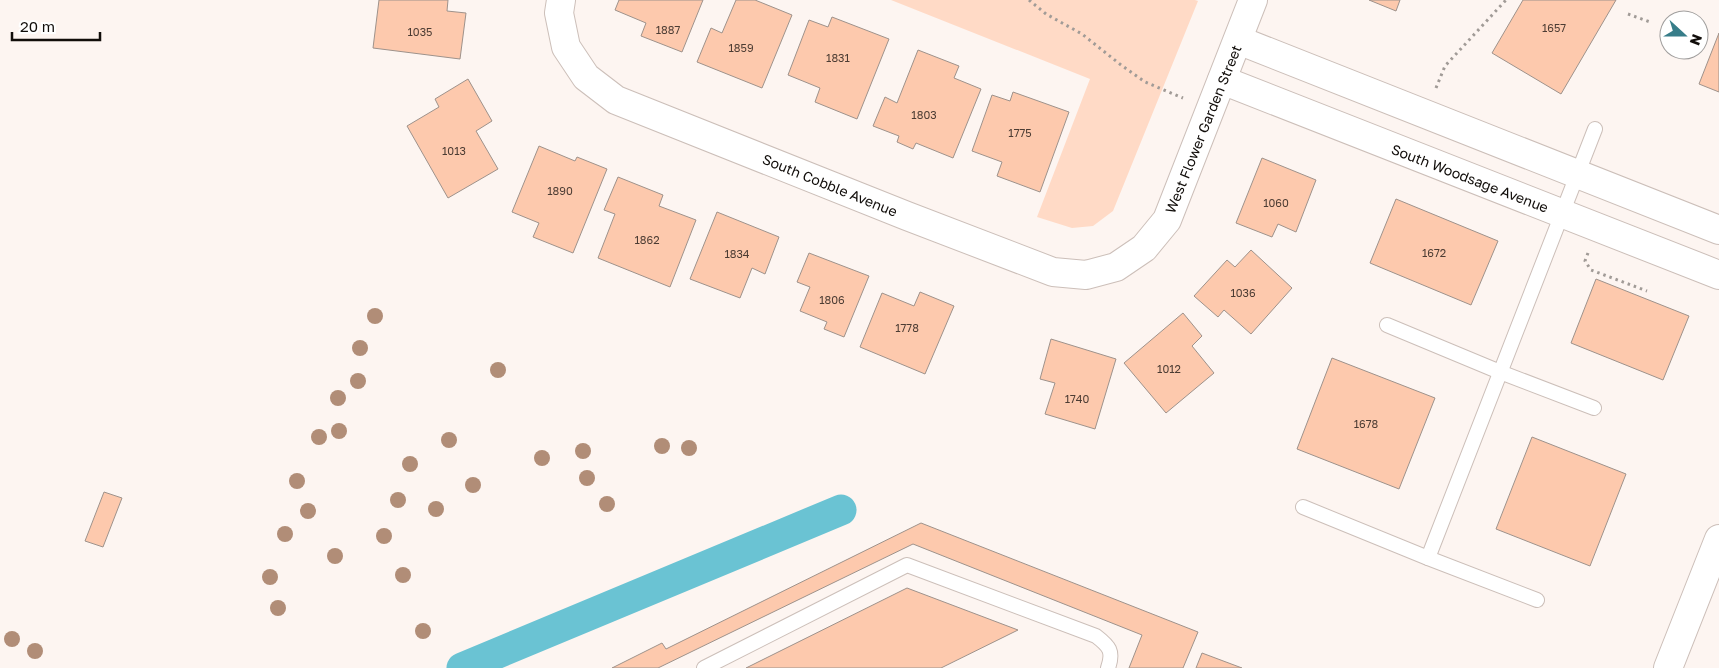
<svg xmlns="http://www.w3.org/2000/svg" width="1719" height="668" viewBox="0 0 1719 668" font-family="'Golos Text',sans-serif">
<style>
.green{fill:#ffdac6}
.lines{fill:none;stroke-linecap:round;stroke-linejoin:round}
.canal{stroke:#6ac3d3;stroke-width:31}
.building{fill:#fdc9ad;stroke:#9e928b}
.lane-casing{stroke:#ccbfb9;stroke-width:16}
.street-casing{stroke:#ccbfb9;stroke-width:30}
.secondary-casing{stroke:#ccbfb9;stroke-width:30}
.path{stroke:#a19b97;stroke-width:3;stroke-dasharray:2.5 4;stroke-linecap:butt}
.lane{stroke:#fff;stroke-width:14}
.street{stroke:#fff;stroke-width:28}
.secondary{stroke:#fff;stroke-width:28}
.tree{fill:#b18d77}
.labels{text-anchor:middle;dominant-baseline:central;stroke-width:4;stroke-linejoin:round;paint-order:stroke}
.number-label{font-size:11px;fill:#4c3c33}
.street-label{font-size:14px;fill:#110d0a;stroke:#fff}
</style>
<rect width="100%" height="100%" fill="#fdf5f1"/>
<polygon class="green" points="891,0 1195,0 1198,1 1113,211 1093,226 1072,228 1037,217 1090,79"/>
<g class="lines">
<polyline class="canal" points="462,668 841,510"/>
</g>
<g class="building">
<polygon points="379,0 448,0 447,11 466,13 460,59 373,48"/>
<polygon points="619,0 703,0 682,52 641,36 646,23 615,10"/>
<polygon points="736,0 755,0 792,15 762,88 697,62 711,28 722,33"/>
<polygon points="1369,0 1400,0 1396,11"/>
<polygon points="1523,0 1616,0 1561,94 1492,53"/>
<polygon points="832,17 889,39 857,119 815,102 820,88 788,75 809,20 828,27"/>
<polygon points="1719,33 1719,92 1699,84"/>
<polygon points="918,50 959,66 954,78 981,89 953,158 916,143 913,149 897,142 899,136 873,126 885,97 897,103"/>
<polygon points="468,79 492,121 476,131 498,169 448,198 407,126 439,107 435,99"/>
<polygon points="1013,92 1069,112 1040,192 997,176 1002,162 972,151 992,95 1010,101"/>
<polygon points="539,146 575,161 577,157 607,169 573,253 533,237 539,223 512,212"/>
<polygon points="1262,158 1316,180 1296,232 1278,224 1272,237 1236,223"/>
<polygon points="618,177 663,195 659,206 696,220 670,287 598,258 615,214 604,210"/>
<polygon points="1396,199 1498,241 1471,305 1370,263"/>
<polygon points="717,212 779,237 765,274 752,268 740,298 690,279"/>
<polygon points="1251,250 1292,288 1251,334 1224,310 1218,317 1194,296 1227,260 1235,267"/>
<polygon points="809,253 869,276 844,337 824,329 827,322 800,311 810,287 797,282"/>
<polygon points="1596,279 1689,316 1663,380 1571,343"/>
<polygon points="920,292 954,306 925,374 860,347 882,293 914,306"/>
<polygon points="1183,313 1202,336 1192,346 1214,373 1166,413 1124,363"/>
<polygon points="1051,339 1116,359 1095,429 1045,414 1055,383 1040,379"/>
<polygon points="1332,358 1435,398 1399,489 1297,449"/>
<polygon points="1532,437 1626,474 1590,566 1496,529"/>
<polygon points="104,492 122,498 103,547 85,541"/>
<polygon points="921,523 1198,632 1183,668 1129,668 1142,635 913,544 658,668 612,668 662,643 666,649"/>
<polygon points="907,588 1018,630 941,668 746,668"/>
<polygon points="1202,653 1242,668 1196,668"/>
</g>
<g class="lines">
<defs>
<g id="lane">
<polyline points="1387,325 1500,372 1594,408"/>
<polyline points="1303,507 1428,558 1537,600"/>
<polyline points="1428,558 1595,129"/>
<path d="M704 668 907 565 1096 636C1109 646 1114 651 1108 668"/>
</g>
<g id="street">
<polyline points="561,0 559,13 566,47 586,77 616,100 907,216 1053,272 1086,275 1116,267 1144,248 1167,220 1253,0"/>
<polyline points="1238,40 1719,230"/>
<polyline points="1222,80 1719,275"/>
</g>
<polyline id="secondary" points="1668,668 1719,539"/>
</defs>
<use href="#lane" class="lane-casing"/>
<use href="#street" class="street-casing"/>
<use href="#secondary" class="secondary-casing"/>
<g class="path">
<polyline points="1029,0 1046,14 1082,34 1121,65 1145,82 1183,98"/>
<polyline points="1628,14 1650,22"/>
<polyline points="1699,32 1706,34"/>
<polyline points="1436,88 1445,66 1506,0"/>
<polyline points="1588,253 1585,261 1591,270 1647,291"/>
</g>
<use href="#lane" class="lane"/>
<use href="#street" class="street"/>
<use href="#secondary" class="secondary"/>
</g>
<g class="tree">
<circle cx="375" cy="316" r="8"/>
<circle cx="360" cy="348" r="8"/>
<circle cx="498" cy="370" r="8"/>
<circle cx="358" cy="381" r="8"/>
<circle cx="338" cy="398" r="8"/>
<circle cx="339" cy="431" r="8"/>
<circle cx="319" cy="437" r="8"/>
<circle cx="449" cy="440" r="8"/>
<circle cx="662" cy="446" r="8"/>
<circle cx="689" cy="448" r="8"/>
<circle cx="583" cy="451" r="8"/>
<circle cx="542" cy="458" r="8"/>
<circle cx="410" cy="464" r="8"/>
<circle cx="587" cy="478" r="8"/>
<circle cx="297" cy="481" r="8"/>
<circle cx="473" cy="485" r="8"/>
<circle cx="398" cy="500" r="8"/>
<circle cx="607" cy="504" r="8"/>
<circle cx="436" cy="509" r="8"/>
<circle cx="308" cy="511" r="8"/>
<circle cx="285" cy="534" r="8"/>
<circle cx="384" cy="536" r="8"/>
<circle cx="335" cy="556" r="8"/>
<circle cx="403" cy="575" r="8"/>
<circle cx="270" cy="577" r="8"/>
<circle cx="278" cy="608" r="8"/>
<circle cx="423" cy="631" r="8"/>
<circle cx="12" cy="639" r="8"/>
<circle cx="35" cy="651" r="8"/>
</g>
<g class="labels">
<g class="number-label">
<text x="1554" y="27">1657</text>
<text x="668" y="29">1887</text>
<text x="420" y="31">1035</text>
<text x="741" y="47">1859</text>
<text x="838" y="57">1831</text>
<text x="924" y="114">1803</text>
<text x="1020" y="132">1775</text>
<text x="454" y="150">1013</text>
<text x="560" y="190">1890</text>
<text x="1276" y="202">1060</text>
<text x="647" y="239">1862</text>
<text x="1434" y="252">1672</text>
<text x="737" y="253">1834</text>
<text x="1243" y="292">1036</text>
<text x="832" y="299">1806</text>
<text x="907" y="327">1778</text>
<text x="1169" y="368">1012</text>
<text x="1077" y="398">1740</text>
<text x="1366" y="423">1678</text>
</g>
<g class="street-label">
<text transform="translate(1203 129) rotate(-68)">West Flower Garden Street</text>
<text transform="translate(1470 178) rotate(21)">South Woodsage Avenue</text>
<text transform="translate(830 185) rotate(22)">South Cobble Avenue</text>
</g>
</g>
<g transform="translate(1684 35) rotate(111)"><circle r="24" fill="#ffffff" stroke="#a09e9d"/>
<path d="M0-4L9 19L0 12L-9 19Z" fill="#377d89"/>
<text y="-8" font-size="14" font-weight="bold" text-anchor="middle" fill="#110d0a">N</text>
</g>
<path d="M12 32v8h88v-8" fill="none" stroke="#110d0a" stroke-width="2.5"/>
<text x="20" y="32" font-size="15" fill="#110d0a" stroke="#ffffff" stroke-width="4" paint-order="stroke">20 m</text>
</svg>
